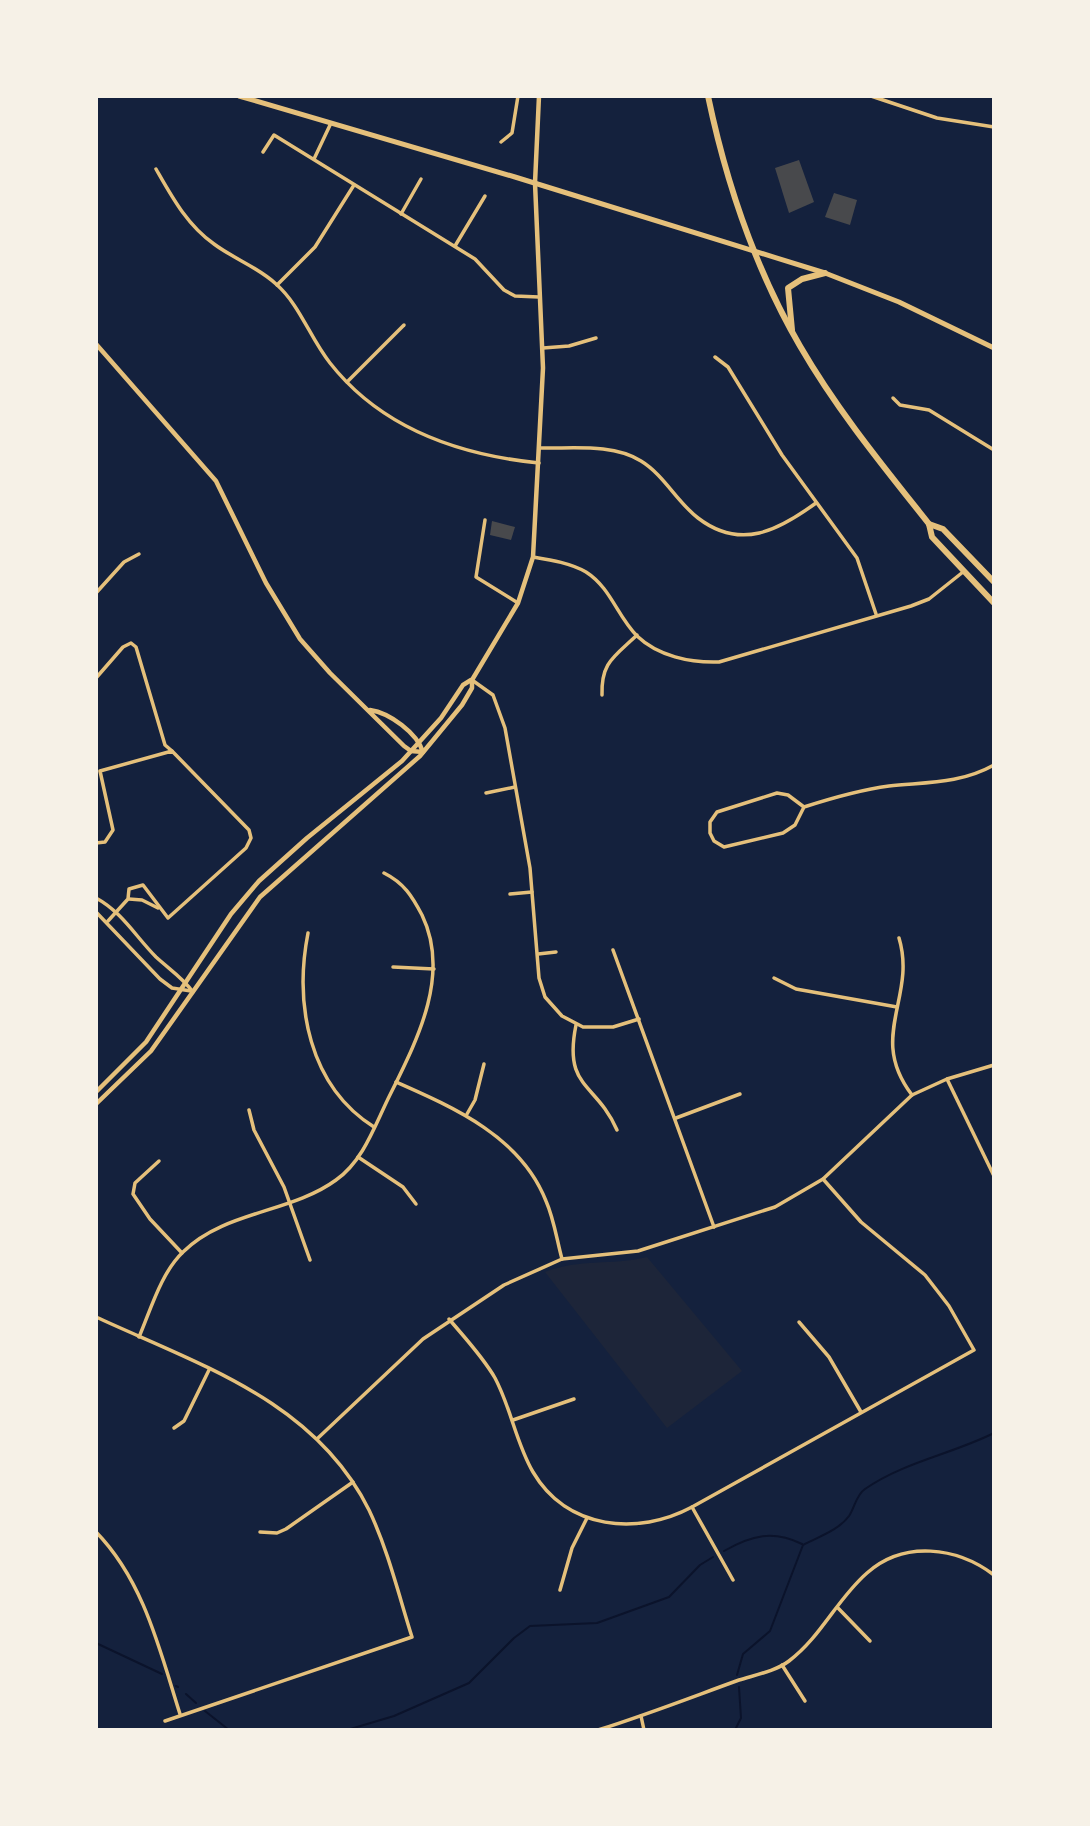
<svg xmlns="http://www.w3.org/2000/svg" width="1090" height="1826" viewBox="0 0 1090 1826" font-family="Jost,sans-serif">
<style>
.green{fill:#1d2539}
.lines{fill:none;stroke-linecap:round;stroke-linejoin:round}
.stream{stroke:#0b132b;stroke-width:2}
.building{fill:#48494c}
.minor{stroke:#e5c07b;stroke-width:3.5}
.tertiary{stroke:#e5c07b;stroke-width:4.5}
.secondary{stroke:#e5c07b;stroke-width:5}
.primary{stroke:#e5c07b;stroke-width:6}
</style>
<rect width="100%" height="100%" fill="#14213d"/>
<path class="green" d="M647 1257 742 1371 667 1428 545 1272C581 1258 610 1266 647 1257Z"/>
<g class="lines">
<g class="stream">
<path d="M724 1551C752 1535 773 1530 802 1544"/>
<polyline points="96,1643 162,1674"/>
<path d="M737 1675 743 1654 770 1631 803 1545C818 1537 839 1530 849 1516 855 1507 856 1495 865 1489 904 1462 952 1454 994 1433"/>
<polyline points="176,1686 178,1687"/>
<polyline points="186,1694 196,1703"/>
<polyline points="205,1711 229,1730"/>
<polyline points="347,1730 394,1716 469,1683 514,1638 530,1626 597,1623 669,1597 700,1565 713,1557"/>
<polyline points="735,1730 741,1718 739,1687"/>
</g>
</g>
<g class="building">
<polygon points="799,160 814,202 789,213 775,168"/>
<polygon points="834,193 857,200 850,225 825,217"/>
<polygon points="492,521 515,527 511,540 490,535"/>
</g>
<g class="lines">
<g class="minor">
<polyline points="871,96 937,118 994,127"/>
<polyline points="501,142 512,133 518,96"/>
<polyline points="263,152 274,135 475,259 504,290 515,296 539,297"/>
<polyline points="314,159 331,123"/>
<path d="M156 169C172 197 187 225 214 244 234 259 258 267 276 284 300 305 310 338 330 363 381 428 459 455 539 463"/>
<polyline points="401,214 421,179"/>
<polyline points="455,246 485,196"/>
<polyline points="277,285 315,247 354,185"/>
<polyline points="543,348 569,346 596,338"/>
<polyline points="715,357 728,367 782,455 857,558 876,614"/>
<polyline points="347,382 404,325"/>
<polyline points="893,398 900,405 929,410 994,450"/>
<path d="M539 448C571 449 612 443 641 461 664 475 677 502 698 518 741 551 779 530 816 503"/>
<polyline points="485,520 476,577 518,603"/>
<path d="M533 557C551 560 570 563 586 572 611 588 617 616 637 636 658 656 690 663 719 662L911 606 929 599 963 572"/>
<polyline points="96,593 124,562 139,554"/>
<polyline points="96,678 123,647 131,643 136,647 165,745 172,751"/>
<polyline points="472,680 493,695 505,728 530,868 539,978 545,997 562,1016 583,1027 613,1027 639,1019"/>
<path d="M602 695C601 662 614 657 637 635"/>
<polyline points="486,793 515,787"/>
<path d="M804 807 788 795 777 793 717 812 710 822V833L714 841 724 847 783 833 795 825 804 807C832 798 859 790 889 786 926 782 960 784 994 765"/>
<polyline points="96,843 105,842 113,830 100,771 172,751 249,830 251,838 246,848 168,918 143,885 129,889 128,899 108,921"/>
<polyline points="510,894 532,892"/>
<path d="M96 898C122 912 136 937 156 957 169 969 182 977 193 992"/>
<polyline points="129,899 142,900 158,908"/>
<polyline points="96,912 160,979 172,988 191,991"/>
<path d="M308 933C294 1005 309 1086 374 1127"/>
<path d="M899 938C917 998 867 1036 912 1095"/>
<polyline points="613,950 714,1227"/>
<polyline points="538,954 556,952"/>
<polyline points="393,967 434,969"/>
<polyline points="774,978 796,989 897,1007"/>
<path d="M576 1025C563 1089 596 1082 617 1130"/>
<polyline points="947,1079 994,1176"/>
<path d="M396 1082C455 1108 521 1137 546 1201 554 1219 557 1241 562 1259"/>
<polyline points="249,1110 254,1130 284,1187 310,1260"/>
<polyline points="467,1114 475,1100 484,1064"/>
<polyline points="676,1118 740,1094"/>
<polyline points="358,1157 403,1187 416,1204"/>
<polyline points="159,1161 135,1183 133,1194 150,1219 182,1253"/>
<path d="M96 1317C200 1365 315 1401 369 1510 388 1550 399 1596 412 1637L165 1721"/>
<path d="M449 1319C465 1338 483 1357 495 1378 511 1408 516 1443 533 1472 567 1530 638 1536 692 1507L974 1350 949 1306 925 1275 861 1222 823 1179"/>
<polyline points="799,1322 829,1357 861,1412"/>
<path d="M139 1337C151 1309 161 1273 183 1252 224 1211 291 1213 336 1180 362 1162 374 1128 387 1101 415 1044 452 977 422 915 412 896 404 883 384 873"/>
<polyline points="513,1420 574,1399"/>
<polyline points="174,1428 184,1421 209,1370"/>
<polyline points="318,1438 423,1339 504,1285 562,1259 638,1251 775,1207 823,1179 912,1095 947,1079 994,1065"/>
<polyline points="692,1507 733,1580"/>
<path d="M96 1532C144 1581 160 1651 180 1714"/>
<polyline points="260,1532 277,1533 286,1529 353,1482"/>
<polyline points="560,1590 572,1548 587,1518"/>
<polyline points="838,1608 870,1641"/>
<polyline points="782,1665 805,1701"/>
<polyline points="641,1716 644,1730"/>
<path d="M598 1730C646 1715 692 1697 739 1680 755 1675 776 1671 789 1661 821 1637 837 1599 867 1573 904 1540 957 1547 994 1575"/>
</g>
<g class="tertiary">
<path d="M96 344 216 481 266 583 300 639 330 673 404 746 411 751 423 752C417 733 390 713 370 710"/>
<polyline points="96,1092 146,1042 231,914 259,881 307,838 402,761 441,718 463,685 471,680"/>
<polyline points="96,1104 151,1051 260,897 420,756 462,705 472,688 472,680 518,603 533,557 543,368 535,183 539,96"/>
</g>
<polyline class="secondary" points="239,96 515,177 825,273 899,302 994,348"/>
<g class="primary">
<path d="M708 96C726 182 756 270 800 346 837 410 883 466 929 524L932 537 994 603"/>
<polyline points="792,330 788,288 802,279 825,273"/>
<polyline points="929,524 943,529 994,582"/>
</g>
</g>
<rect width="1090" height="1826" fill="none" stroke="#f6f1e7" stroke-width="196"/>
</svg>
